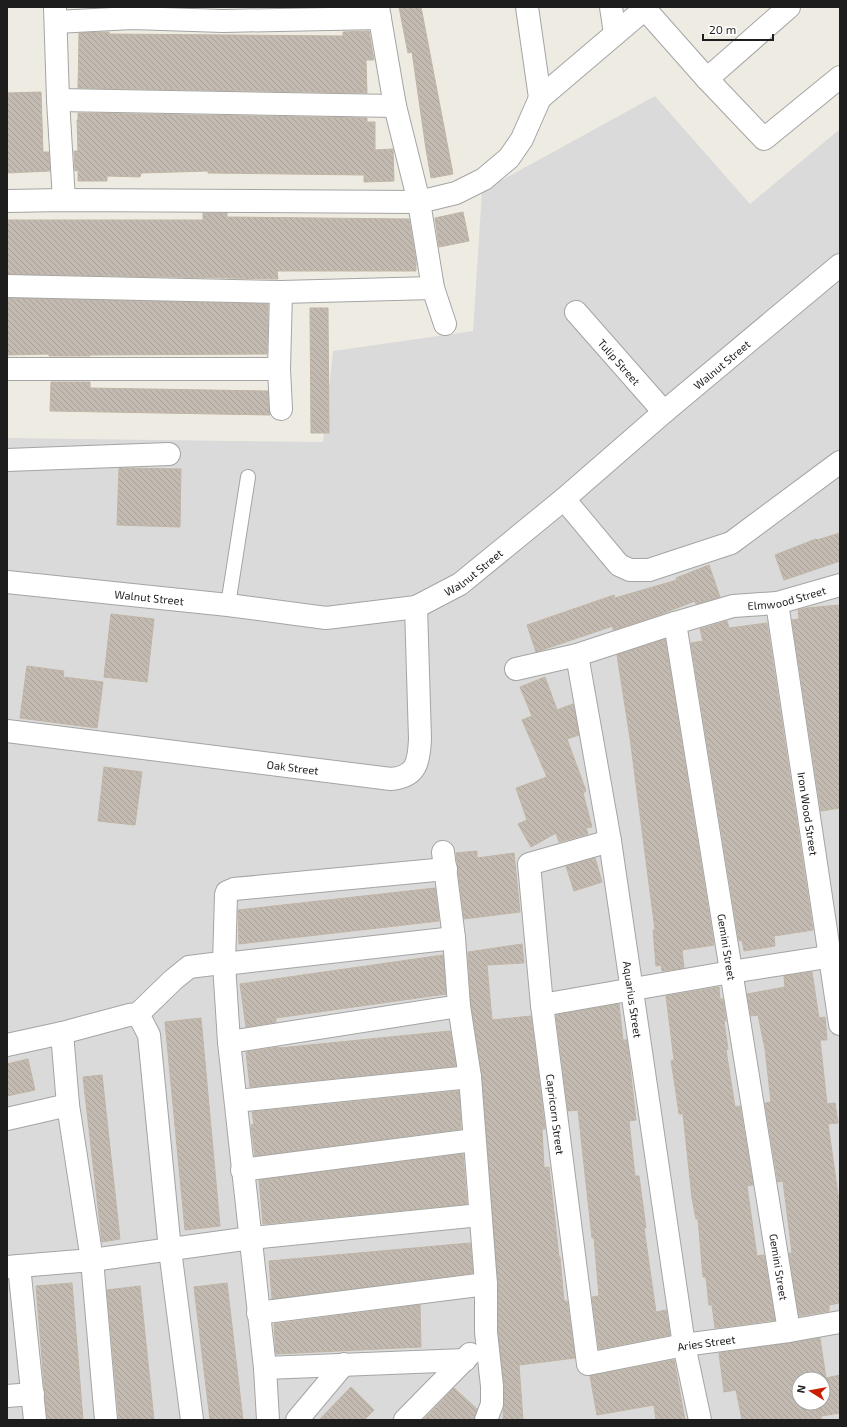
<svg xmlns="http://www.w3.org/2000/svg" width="847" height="1427" viewBox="0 0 847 1427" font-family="'Exo 2',sans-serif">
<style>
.residential{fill:#dbdada;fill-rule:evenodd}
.building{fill:url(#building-back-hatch);stroke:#c0b5a4;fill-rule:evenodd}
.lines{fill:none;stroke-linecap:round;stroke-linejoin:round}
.lane-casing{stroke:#a4a4a4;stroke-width:16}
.street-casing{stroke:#a4a4a4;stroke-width:24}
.lane{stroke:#fff;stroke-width:14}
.street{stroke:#fff;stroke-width:22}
.labels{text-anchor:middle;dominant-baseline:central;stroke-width:3;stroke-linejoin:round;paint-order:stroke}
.street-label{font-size:11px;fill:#1d1d1d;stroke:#fff}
</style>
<defs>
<pattern id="building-back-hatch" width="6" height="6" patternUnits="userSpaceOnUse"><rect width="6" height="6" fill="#c3bbb2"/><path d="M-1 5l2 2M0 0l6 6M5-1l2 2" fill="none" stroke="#a7a099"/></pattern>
</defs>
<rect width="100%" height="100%" fill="#eeece2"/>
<path class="residential" d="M655 96 750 204 840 129V1420H7V438L323 442 333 351 473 331 482 191ZM799 1379H823V1403H799Z"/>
<g class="building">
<polygon points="399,7 421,7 453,174 431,178 426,149 412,52 408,53"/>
<polygon points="369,31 374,60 366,60 367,93 78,88 79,33 109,32 109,34 343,36 343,32"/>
<polygon points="41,92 43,152 49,152 50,171 7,173 7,93"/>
<polygon points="78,113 367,118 367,122 375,122 375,150 393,149 394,181 364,182 364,175 208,173 208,171 141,173 140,177 107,176 107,181 78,181 78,170 75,171 74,151 78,151 77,120 78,120"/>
<polygon points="463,212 469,241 439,247 435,218"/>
<polygon points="203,213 227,213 227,217 409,219 416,261 416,271 277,271 278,279 7,274 7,220 203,220"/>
<polygon points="7,298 268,304 267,354 90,355 90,356 49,356 49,354 7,355"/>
<polygon points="310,308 328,308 329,433 311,433"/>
<polygon points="51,382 90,382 90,388 268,391 269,410 270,415 50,411"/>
<polygon points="119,468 181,469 180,527 117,525"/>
<polygon points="840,533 840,561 784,580 775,555 816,539 817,540"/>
<polygon points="709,565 720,597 696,604 695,601 659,615 613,630 613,626 536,652 527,625 614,595 615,598 677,580 676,578"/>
<polygon points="840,605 840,808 821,811 792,620 799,619 798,610 806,608"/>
<polygon points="111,614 154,619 147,682 104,677"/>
<polygon points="727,621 729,628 767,623 813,930 774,936 775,946 744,951 742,940 739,941 691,643 703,641 700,629"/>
<polygon points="665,639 714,945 682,950 684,968 662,971 661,965 656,966 653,930 655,930 630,738 617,655"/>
<polygon points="27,666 64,671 63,677 103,682 97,728 20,718"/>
<polygon points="545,677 557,710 573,704 579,735 567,739 586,791 583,793 592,827 586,828 588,834 559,842 556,833 531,847 518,824 527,820 516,788 547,777 522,720 532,716 520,687"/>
<polygon points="104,767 142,772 135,825 98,821"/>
<polygon points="477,851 477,858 514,853 520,912 464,919 456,853"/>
<polygon points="595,858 602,882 574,891 566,866"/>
<polygon points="435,888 439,921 239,944 238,910"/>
<polygon points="522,944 524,963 487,965 492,1020 531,1016 545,1129 542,1129 544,1168 549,1167 559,1257 560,1257 564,1301 567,1301 575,1358 519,1365 523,1420 503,1420 504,1386 498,1331 498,1283 482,1076 471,1005 468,952"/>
<polygon points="443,955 446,994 276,1018 276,1022 246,1027 240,984"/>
<polygon points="812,972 819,1018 825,1017 827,1040 820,1040 827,1104 835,1103 838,1123 828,1124 840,1208 840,1303 829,1305 829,1311 799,1316 789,1253 792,1253 783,1181 778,1182 765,1103 771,1102 765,1049 758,1015 751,1016 747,994 785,987 784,976"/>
<polygon points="719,987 720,999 723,999 726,1021 724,1021 728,1049 726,1050 735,1107 740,1106 753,1185 747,1186 757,1256 764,1255 775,1320 715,1328 712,1305 709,1305 706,1277 703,1277 698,1219 696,1219 692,1198 683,1114 679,1114 675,1086 671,1061 674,1060 666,996"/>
<polygon points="619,1004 623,1040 627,1040 636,1120 629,1121 635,1176 639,1176 646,1228 644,1228 656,1312 666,1310 670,1335 599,1349 592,1297 599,1296 594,1238 592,1238 578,1110 568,1111 556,1015"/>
<polygon points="201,1018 220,1226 185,1230 165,1022"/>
<polygon points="450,1031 456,1066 250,1087 246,1052 279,1047 279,1048"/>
<polygon points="28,1059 35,1090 7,1096 7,1064"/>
<polygon points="102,1075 120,1239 102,1242 83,1077"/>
<polygon points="459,1091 461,1129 255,1156 251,1125 254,1124 252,1112"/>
<polygon points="463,1154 467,1204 263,1224 259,1180"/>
<polygon points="470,1243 473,1273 272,1299 269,1261"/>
<polygon points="72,1283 83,1420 47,1420 36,1286"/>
<polygon points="227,1283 243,1420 210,1420 194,1287"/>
<polygon points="140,1286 154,1420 119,1420 107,1290"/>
<polygon points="420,1305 421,1347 276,1354 274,1324"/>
<path d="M820 1338 826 1378 840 1375V1413L821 1416 822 1420H742L736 1390 724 1392 719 1353ZM799 1379H823V1403H799Z"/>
<polygon points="674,1360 685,1420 656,1420 654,1405 597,1415 590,1376"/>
<polygon points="351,1387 374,1410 364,1420 319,1420"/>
<polygon points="454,1388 477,1409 474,1420 423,1420"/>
</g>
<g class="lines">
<defs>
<polyline id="lane" points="228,605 248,477"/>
<g id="street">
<polyline points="378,7 395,106 419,202 433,288 445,324"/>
<polyline points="527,7 540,98"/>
<polyline points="611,7 615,34"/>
<polyline points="55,8 58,100 64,200"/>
<polyline points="645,9 707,79 764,139 840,77"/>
<polyline points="56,22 132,18 223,21 380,18"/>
<polyline points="707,79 789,7"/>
<polyline points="58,100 395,106"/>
<polyline points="7,201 64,200 419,202 456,193 484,179 509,158 522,139 540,98 647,7"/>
<polyline points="7,286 281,292 433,288"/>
<polyline points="281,292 279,369 281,409"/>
<path id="s1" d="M576 312 664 412"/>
<polyline points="7,369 279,369"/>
<polyline points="7,460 169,454"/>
<polyline points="564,499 619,565 630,570 649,570 731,543 840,462"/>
<path id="s2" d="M7 582 228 605 326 618 416 607 460 584 564 499 664 412 840 265"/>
<path id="s3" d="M777 603 840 1024"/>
<path id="s4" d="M577 655 610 841 684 1345 700 1420"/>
<polyline points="516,669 577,655 675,623"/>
<path id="s5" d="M7 731 391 779C417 777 419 761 420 739L416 607"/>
<path id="s6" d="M610 841 529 864 542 1005 588 1364 684 1345 789 1331 840 1322"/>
<polyline points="443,852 454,938 459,1006 470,1077 486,1284 486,1332 492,1386 492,1404 486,1420"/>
<polyline points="542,1005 731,972 840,955"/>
<polyline points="138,1014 173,980 189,967 221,963 224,964 454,938"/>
<polyline points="62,1033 68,1105 92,1260 106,1420"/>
<polyline points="229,1042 459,1006"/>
<polyline points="7,1045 62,1033 129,1015 138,1014 149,1035 170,1250 192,1420"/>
<polyline points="236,1101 470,1077"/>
<polyline points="7,1119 68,1105"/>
<polyline points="242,1170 474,1140"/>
<polyline points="19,1266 92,1260 251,1238 480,1215"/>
<polyline points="7,1267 19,1266 35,1420"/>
<polyline points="258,1313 486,1284"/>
<path id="s7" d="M789 1331 675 623 733 606 777 603 840 585"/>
<polyline points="265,1368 465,1360"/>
<polyline points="7,1396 33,1394"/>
<polyline points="268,1420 265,1368 229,1042 224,964 226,895 227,892 234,889 446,869"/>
<polyline points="297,1420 344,1364"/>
<polyline points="405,1420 470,1354"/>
</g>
</defs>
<use href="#lane" class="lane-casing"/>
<use href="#street" class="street-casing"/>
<use href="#lane" class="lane"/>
<use href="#street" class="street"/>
</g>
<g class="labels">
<g class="street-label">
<text stroke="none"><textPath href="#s1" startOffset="66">Tulip Street</textPath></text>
<text stroke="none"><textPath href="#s2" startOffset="803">Walnut Street</textPath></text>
<text stroke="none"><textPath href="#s2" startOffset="479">Walnut Street</textPath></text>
<text stroke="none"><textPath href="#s2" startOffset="143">Walnut Street</textPath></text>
<text stroke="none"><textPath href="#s7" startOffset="832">Elmwood Street</textPath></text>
<text stroke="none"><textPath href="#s5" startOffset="288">Oak Street</textPath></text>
<text stroke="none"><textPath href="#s3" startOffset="213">Iron Wood Street</textPath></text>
<text transform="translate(727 947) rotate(81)">Gemini Street</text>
<text stroke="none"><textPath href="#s4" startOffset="349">Aquarius Street</textPath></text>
<text stroke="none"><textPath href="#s6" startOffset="336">Capricorn Street</textPath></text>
<text transform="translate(779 1267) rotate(81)">Gemini Street</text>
<text stroke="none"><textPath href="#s6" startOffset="708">Aries Street</textPath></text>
</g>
</g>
<rect width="847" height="1427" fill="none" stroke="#1d1d1d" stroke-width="16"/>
<g transform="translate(811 1391) rotate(281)"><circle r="19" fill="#ffffff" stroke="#a5a5a5"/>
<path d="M0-3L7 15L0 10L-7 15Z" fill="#c91e00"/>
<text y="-6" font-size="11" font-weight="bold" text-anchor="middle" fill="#1d1d1d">N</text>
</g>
<path d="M703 34v6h70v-6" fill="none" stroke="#1d1d1d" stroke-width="2"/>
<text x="709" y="34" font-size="12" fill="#1d1d1d" stroke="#ffffff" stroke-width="3" paint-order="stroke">20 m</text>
</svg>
